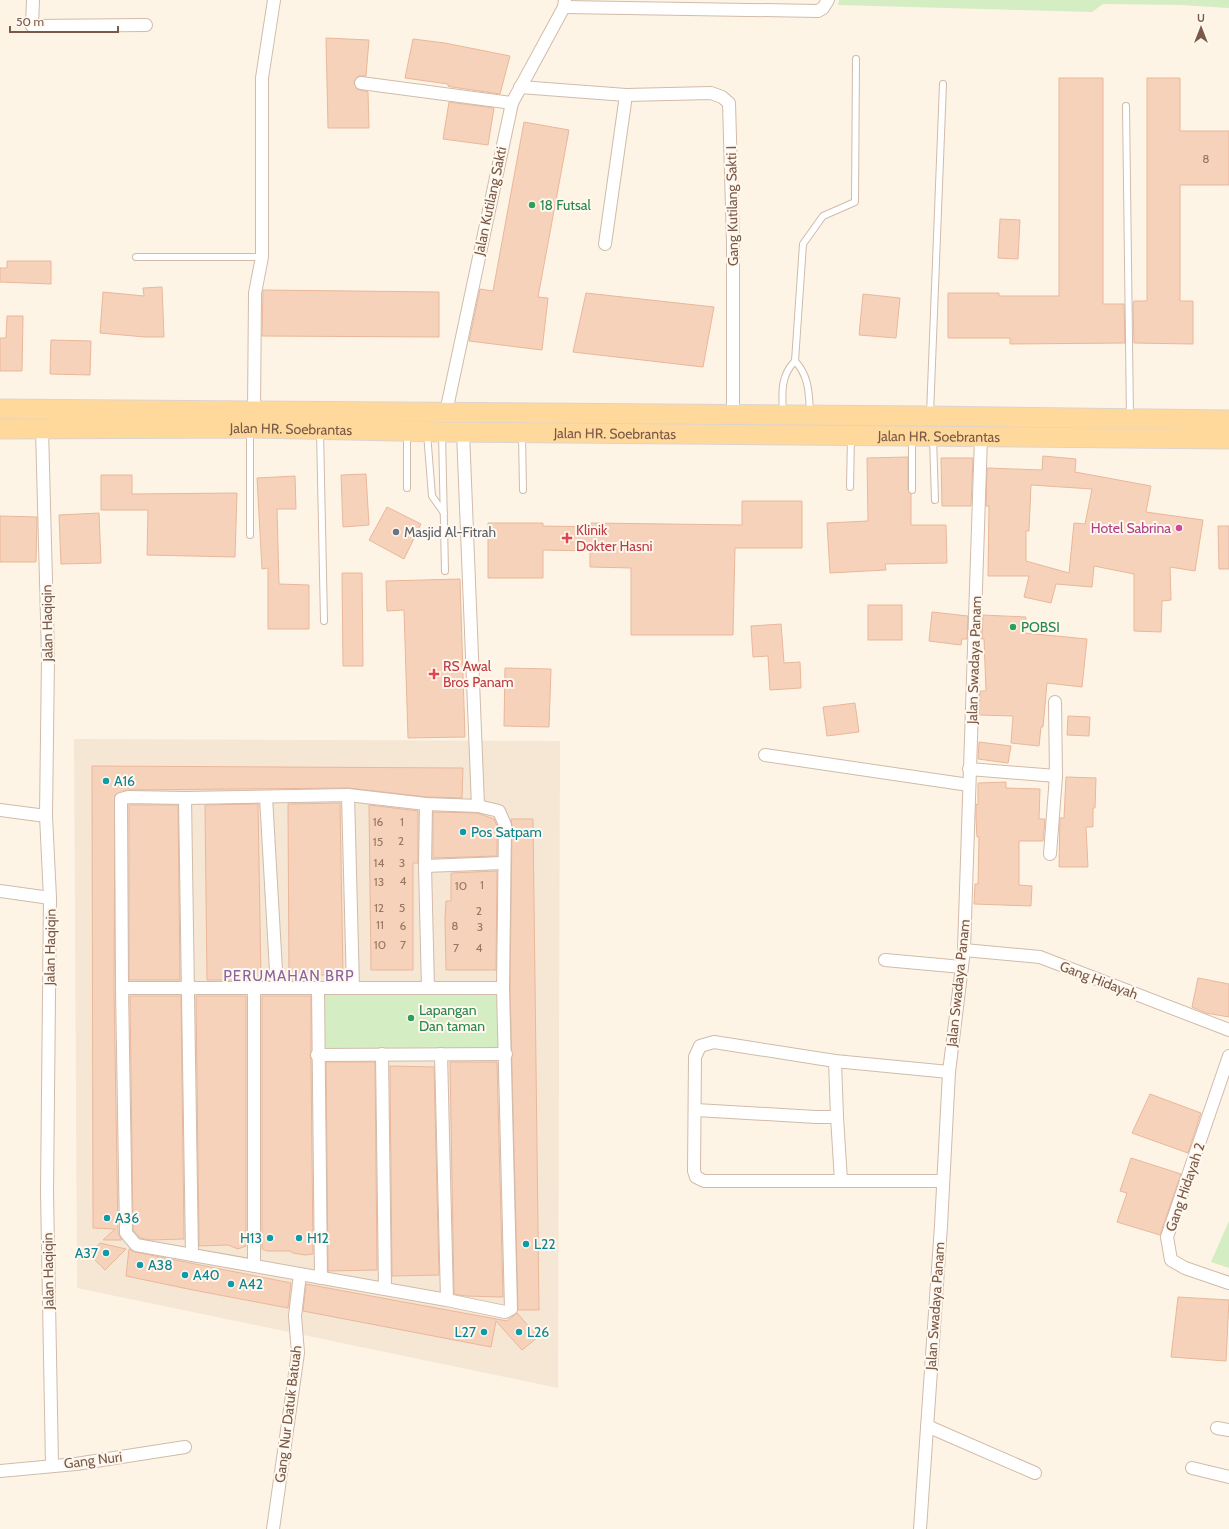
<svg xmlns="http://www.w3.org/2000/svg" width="1229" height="1529" viewBox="0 0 1229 1529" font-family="Cabin,sans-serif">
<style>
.residential{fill:#f6e6d4}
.green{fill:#d5edc3}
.building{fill:#f6d2bb;stroke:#eab79a;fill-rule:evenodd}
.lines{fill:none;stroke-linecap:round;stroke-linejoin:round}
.lane-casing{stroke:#d1bbaa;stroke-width:8}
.street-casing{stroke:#d1bbaa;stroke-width:14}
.primary-casing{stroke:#dcd4cf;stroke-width:21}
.lane{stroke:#fff;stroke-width:6}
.street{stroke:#fff;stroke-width:12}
.primary{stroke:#ffd99c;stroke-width:19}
.leisure-dot{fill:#2e9e5b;stroke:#fff8ee;stroke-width:1.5}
.hotel-dot{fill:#d1479c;stroke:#fff8ee;stroke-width:1.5}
.worship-dot{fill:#6b7280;stroke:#fff8ee;stroke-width:1.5}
.health-dot{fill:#e0444e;stroke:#fff8ee;stroke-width:1.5}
.culture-dot{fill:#0f9aa8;stroke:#fff8ee;stroke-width:1.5}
.labels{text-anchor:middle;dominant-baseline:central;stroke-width:4;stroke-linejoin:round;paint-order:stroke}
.number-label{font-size:12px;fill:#997765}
.street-label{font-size:14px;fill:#7a5948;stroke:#fff8ee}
.leisure-label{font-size:14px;fill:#27864d;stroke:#fff8ee;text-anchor:start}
.hotel-label{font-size:14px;fill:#b23c85;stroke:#fff8ee;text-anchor:end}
.health-label{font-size:14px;fill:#be3a42;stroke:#fff8ee;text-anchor:start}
.worship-label{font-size:14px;fill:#5b616d;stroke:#fff8ee;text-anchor:start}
.culture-label{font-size:14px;fill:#0d838f;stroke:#fff8ee;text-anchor:start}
.neighbourhood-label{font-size:15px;letter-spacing:1px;fill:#89649e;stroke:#fff8ee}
</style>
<rect width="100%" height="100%" fill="#fef4e6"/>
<polygon class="residential" points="74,739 560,741 558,1388 77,1288"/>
<g class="green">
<polygon points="839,0 1229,0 1229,8 1181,5 1103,4 1092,12 838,5"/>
<polygon points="318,988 503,988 506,1054 317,1055"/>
<polygon points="1229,1221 1229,1268 1211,1262"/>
</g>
<g class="building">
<polygon points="326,38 369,40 366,76 358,76 354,82 357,89 368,92 369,128 328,128"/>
<polygon points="413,39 445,43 510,56 500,94 452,87 448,86 448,84 405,78"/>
<polygon points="1059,78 1103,78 1103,304 1124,304 1125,343 1010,344 1010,338 948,338 948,293 999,293 999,296 1059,296"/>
<polygon points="1147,78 1180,78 1180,131 1229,131 1229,185 1180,185 1180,301 1193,301 1193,344 1134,343 1133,304 1134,301 1147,301"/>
<polygon points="449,102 494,108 488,145 443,139"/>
<polygon points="524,122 569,130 538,297 548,298 542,350 469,341 480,289 493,291"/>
<polygon points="1000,219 1020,220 1018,259 998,258"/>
<polygon points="7,261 51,261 51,284 0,282 0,268 7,268"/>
<polygon points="162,287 164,337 145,337 100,333 103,292 144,296 143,288"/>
<polygon points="263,290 439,292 439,337 262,336"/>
<polygon points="586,293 714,307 703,367 573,352"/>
<polygon points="863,294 900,298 896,338 859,335"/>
<polygon points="7,316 23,316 22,371 0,371 0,338 6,338"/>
<polygon points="51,340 91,341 90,375 50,374"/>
<path d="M1043 456 1076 459 1075 472 1151 486 1146 512 1203 520 1195 571 1170 567 1171 600 1162 601 1161 632 1134 631V574L1094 566 1092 587 1056 584 1051 603 1024 597 1029 576H988L989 506H986L987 468 1042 470ZM1031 485 1092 489 1085 524 1074 523 1069 573 1026 561V531H1029Z"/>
<polygon points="908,457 908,490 911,494 911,525 946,525 947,563 885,564 886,570 830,573 827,523 868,521 867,458"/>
<polygon points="941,458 973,458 971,506 942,506"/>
<polygon points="366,474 369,525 343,527 341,475"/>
<polygon points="101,475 132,475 132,494 237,493 235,557 147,555 148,510 101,510"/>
<polygon points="295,476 296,509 277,509 279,584 309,585 309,629 268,629 268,568 262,569 257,478"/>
<polygon points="742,501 802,501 802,548 735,548 733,635 631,635 631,568 590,567 590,551 543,550 543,578 488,578 488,523 543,523 543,526 591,527 591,523 742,525"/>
<polygon points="387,507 421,524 404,559 369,540"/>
<polygon points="99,513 101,563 61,564 59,515"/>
<polygon points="0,516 37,517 36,562 0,562"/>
<polygon points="1218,526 1229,526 1229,569 1219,569"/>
<polygon points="342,573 362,573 363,666 343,666"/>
<polygon points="460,579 465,737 408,738 404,610 387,611 386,581"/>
<rect x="868" y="605" width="34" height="35"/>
<polygon points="932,612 968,616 967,639 962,639 961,645 929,641"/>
<polygon points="983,615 1026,617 1025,633 1087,639 1082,687 1047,683 1043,727 1041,727 1039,746 1011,743 1013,716 979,715 980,691 986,691 984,639 982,639"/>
<polygon points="781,624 784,663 800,662 801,688 770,690 768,656 753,657 751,626"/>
<polygon points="505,668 551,669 549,727 504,726"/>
<polygon points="855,703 859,732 827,736 823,707"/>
<polygon points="1068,716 1090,717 1089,736 1067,735"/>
<polygon points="979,742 1011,746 1008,763 978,759"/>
<polygon points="92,766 463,768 462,798 427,797 348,788 128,790 115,795 114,988 118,1233 122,1240 103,1240 115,1229 93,1228"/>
<polygon points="1066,777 1096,778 1095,808 1093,808 1093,827 1086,827 1088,867 1059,867 1060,818 1064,818"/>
<polygon points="1006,782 1006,788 1040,789 1039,819 1045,819 1043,841 1019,841 1019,885 1032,886 1031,906 974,904 975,884 978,884 979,837 977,837 976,818 976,804 978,805 978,783"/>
<polygon points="340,803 343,975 315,975 313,980 289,980 288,804"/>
<polygon points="258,804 261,980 207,980 205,805"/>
<polygon points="129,805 178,805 180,980 129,980"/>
<polygon points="369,805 418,811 418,863 413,863 413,970 371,970"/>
<polygon points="433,812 477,813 494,819 497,826 497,856 433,858"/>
<polygon points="511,819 533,819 539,1310 518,1310 510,988 512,825"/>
<polygon points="497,871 496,970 446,970 445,918 446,901 451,901 451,873"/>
<polygon points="1198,978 1229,984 1229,1017 1206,1013 1192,1007"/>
<polygon points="130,996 181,996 184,1239 150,1240 140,1238 133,1230"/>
<polygon points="196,996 246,996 246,1246 238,1249 228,1245 199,1246"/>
<polygon points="262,996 311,996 311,1051 310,1055 311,1060 313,1254 305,1255 293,1253 290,1251 267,1251 262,1249"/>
<polygon points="326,1062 375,1062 377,1270 328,1271"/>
<polygon points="450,1062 497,1062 503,1297 466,1296 454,1294"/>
<polygon points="390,1066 434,1067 439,1275 392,1276"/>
<polygon points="1150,1094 1201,1113 1188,1153 1132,1133"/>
<polygon points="1131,1158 1181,1174 1160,1235 1117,1222 1127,1193 1120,1191"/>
<polygon points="100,1243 126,1249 105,1270 89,1254"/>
<polygon points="129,1249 135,1252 291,1283 288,1308 193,1290 126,1276"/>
<polygon points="306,1284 507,1321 517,1313 538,1337 522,1350 496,1321 491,1347 303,1311"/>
<polygon points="1178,1297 1229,1300 1226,1361 1171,1357"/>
</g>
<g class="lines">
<defs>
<g id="lane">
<polyline points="1126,106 1130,418"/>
<polyline points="136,257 262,257"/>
<path d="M795 361C809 376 809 393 810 413"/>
<path d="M783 413C782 394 780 376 795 361L803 244 823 216 855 202 856 59"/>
<polyline points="930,414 943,84"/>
<polyline points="250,430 250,535"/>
<polyline points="320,431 324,621"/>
<polyline points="427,433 432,496 444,513"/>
<polyline points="442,433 445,571"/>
<polyline points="407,434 407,488"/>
<polyline points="522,436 523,490"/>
<polyline points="912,437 912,490"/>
<polyline points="933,438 935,500"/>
<polyline points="850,487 851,437"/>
</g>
<g id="street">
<polyline points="33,0 32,26 146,25"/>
<polyline points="564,7 818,11 823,8 828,0"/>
<polyline points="361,83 512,103"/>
<polyline points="520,87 626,95 711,93 722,97 729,103 733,243 733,415"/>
<polyline points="605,244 626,95"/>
<polyline points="254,411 255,293 262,257 262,78 274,0"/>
<polyline points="446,412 512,103 564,7 565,0"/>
<polyline points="42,429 48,657 46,816 50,898 47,1192 52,1465"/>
<polyline points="463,432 478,806"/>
<polyline points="765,755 969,785"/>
<polyline points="969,769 1056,776"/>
<polygon points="348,795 426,804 478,806 499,811 505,825 503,988 511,1309 505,1312 447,1300 136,1245 126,1233 122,988 121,799 128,797 185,798"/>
<polyline points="348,795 353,988"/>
<polyline points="266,797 277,988"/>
<polyline points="185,798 192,1255"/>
<polyline points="426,804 425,866 428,988"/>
<polyline points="0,810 46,816"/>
<polyline points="1050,854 1056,776 1055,702"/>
<polyline points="425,866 504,863"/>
<polyline points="0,891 50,898"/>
<polyline points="964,950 1040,957 1229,1030"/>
<polyline points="885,960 962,967"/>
<polyline points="254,987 254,1266"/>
<polyline points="122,988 503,988"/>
<polyline points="318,988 321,1278"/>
<polyline points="382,1054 385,1289"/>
<polyline points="441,1054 447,1300"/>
<polyline points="317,1055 506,1054"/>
<polyline points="1229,1056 1167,1237 1171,1260 1185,1268 1229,1283"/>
<polyline points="696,1110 816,1117 837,1117 835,1061"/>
<polyline points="837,1117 841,1181"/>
<polyline points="943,1181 704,1181 696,1177 694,1171 695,1057 700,1046 714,1042 835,1061 949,1072"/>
<polyline points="927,1426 1035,1473"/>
<polyline points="1217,1428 1229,1430"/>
<polyline points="1192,1468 1229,1477"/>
<polyline points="0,1471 76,1464 185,1447"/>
<polyline points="273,1529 298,1353 295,1316 300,1274"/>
<polyline points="920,1529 941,1226 949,1072 964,950 981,437"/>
</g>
<g id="primary">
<polyline points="0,409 930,416 1229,420"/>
<path id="s1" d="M0 429 250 428 442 432 1229 439"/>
</g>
</defs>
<use href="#lane" class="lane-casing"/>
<use href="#street" class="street-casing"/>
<use href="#primary" class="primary-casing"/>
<use href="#lane" class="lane"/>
<use href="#street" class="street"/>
<use href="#primary" class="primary"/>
</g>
<g class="leisure-dot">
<circle cx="532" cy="205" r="4"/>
<circle cx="1013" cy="627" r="4"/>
<circle cx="411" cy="1018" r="4"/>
</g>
<circle class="hotel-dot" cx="1179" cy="528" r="4"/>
<circle class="worship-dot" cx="396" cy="532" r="4"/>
<g class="health-dot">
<path d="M565 532h4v4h4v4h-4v4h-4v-4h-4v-4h4z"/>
<path d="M432 668h4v4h4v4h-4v4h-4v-4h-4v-4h4z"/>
</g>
<g class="culture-dot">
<circle cx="106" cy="781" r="4"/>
<circle cx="463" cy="832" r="4"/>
<circle cx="107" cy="1218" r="4"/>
<circle cx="270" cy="1238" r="4"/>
<circle cx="299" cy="1238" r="4"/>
<circle cx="526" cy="1244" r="4"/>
<circle cx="106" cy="1253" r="4"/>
<circle cx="140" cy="1265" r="4"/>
<circle cx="185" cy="1275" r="4"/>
<circle cx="231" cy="1284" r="4"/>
<circle cx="484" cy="1332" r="4"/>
<circle cx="519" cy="1332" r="4"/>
</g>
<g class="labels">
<g class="number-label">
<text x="1206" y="158">8</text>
<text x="378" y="821">16</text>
<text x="402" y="821">1</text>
<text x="401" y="840">2</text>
<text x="378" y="841">15</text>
<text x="379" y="862">14</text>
<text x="402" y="862">3</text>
<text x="403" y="880">4</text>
<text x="379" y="881">13</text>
<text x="482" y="884">1</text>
<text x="461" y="885">10</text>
<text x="379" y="907">12</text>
<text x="402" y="907">5</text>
<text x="479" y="910">2</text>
<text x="380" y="924">11</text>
<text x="403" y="925">6</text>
<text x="455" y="925">8</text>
<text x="480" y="926">3</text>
<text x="380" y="944">10</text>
<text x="403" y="944">7</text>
<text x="456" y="947">7</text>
<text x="479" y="947">4</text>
</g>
<g class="street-label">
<text transform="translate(490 201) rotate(-78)">Jalan Kutilang Sakti</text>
<text transform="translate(732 206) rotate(-91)">Gang Kutilang Sakti I</text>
<text stroke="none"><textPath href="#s1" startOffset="291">Jalan HR. Soebrantas</textPath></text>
<text stroke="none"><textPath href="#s1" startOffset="615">Jalan HR. Soebrantas</textPath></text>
<text stroke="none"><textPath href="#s1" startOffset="939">Jalan HR. Soebrantas</textPath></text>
<text transform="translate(47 623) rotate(-91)">Jalan Haqiqin</text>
<text transform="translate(974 660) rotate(-88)">Jalan Swadaya Panam</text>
<text transform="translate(50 947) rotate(-89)">Jalan Haqiqin</text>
<text transform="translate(1099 980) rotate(21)">Gang Hidayah</text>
<text transform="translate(958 983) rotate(-84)">Jalan Swadaya Panam</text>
<text transform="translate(1185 1187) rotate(-71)">Gang Hidayah 2</text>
<text transform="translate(48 1271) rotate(-91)">Jalan Haqiqin</text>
<text transform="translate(935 1306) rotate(-86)">Jalan Swadaya Panam</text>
<text transform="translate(288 1414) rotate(-83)">Gang Nur Datuk Batuah</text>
<text transform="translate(93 1460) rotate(-7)">Gang Nuri</text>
</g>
<g class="leisure-label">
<text x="540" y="205">18 Futsal</text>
<text x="1021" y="627">POBSI</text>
<text x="419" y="1010">Lapangan<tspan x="419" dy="16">Dan taman</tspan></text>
</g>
<g class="hotel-label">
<text x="1171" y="528">Hotel Sabrina</text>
</g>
<g class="health-label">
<text x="576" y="530">Klinik<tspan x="576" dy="16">Dokter Hasni</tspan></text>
<text x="443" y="666">RS Awal<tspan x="443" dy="16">Bros Panam</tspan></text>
</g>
<g class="worship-label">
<text x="404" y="532">Masjid Al-Fitrah</text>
</g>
<g class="culture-label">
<text x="114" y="781">A16</text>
<text x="471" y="832">Pos Satpam</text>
<text x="115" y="1218">A36</text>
<text x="262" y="1238" text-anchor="end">H13</text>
<text x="307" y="1238">H12</text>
<text x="534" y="1244">L22</text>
<text x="98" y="1253" text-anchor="end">A37</text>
<text x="148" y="1265">A38</text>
<text x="193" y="1275">A40</text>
<text x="239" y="1284">A42</text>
<text x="476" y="1332" text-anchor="end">L27</text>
<text x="527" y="1332">L26</text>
</g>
<g class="neighbourhood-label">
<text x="289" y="976">PERUMAHAN BRP</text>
</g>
</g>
<g transform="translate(1201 28)" stroke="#fff8ee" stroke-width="3" paint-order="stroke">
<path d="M0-3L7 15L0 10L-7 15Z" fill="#7a5948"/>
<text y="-6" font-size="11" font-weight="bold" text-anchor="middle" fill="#7a5948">U</text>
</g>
<path d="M10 26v6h108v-6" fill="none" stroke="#7a5948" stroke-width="2"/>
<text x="16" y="26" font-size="12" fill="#7a5948" stroke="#fff8ee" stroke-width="3" paint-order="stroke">50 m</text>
</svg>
